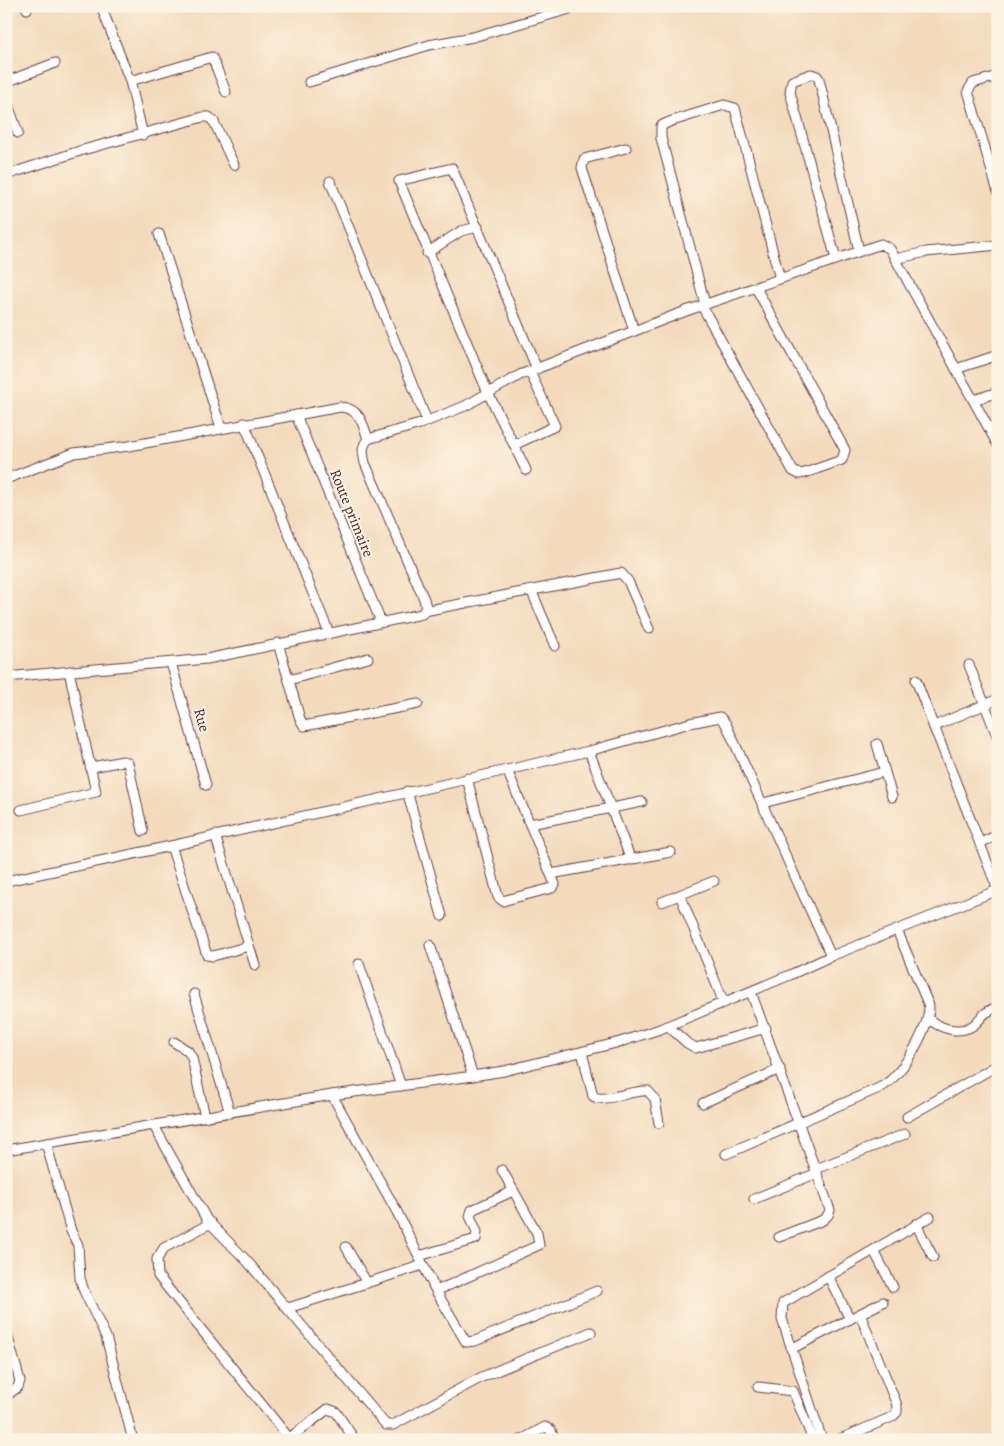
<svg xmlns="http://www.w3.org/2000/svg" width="1004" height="1446" viewBox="0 0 1004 1446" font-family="Alegreya,serif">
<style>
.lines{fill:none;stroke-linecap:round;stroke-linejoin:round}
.minor-casing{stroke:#633b41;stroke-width:11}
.minor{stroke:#fff;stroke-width:9}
.labels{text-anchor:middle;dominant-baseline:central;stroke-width:4;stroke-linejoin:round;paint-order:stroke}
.street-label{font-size:15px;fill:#4a1f2b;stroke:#fcf5e5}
</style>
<rect width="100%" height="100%" fill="#fcf5e5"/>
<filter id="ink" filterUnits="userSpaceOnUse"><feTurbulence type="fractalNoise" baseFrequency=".02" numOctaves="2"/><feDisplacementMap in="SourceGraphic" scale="10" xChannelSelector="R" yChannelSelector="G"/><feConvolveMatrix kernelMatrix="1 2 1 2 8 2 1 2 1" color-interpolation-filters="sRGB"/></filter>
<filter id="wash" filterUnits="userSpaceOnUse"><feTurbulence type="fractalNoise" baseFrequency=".0096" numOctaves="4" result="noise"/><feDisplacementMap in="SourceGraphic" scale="20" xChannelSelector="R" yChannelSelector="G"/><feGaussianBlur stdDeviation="1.12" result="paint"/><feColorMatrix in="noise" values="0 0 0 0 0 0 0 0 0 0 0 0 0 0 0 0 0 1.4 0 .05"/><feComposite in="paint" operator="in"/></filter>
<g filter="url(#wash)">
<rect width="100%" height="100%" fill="#f3dabb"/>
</g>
<g filter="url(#ink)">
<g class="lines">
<defs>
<g id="minor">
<polyline points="26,6 27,9"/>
<polyline points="101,6 130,81 143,135"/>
<polyline points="998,76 973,83 968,91 998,192"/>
<polyline points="130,81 212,57 226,92"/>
<polyline points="6,82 55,63"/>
<polyline points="309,82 429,45 473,37 580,6"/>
<polyline points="6,99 18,133"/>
<polyline points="626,148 584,159 582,168 634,331"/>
<polyline points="6,175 83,150 203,117 209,117 214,122 234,165"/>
<polyline points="330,181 427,421"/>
<polyline points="159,234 221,428"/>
<polyline points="427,253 461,231 478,227"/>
<polyline points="836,259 790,92 792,81 811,74 817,76 819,79 859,251"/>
<polyline points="895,259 926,252 998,245"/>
<polyline points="705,304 661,138 661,126 669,122 724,105 735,108 780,279"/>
<polyline points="702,306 793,471 799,474 805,473 842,460 845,450 756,288"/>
<polyline points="956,369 998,355"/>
<polyline points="530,372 555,426 514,445 488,393 399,181 452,168 537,369"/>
<polyline points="974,400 998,392"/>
<polyline points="296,415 381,622"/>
<polyline points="244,423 329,633"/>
<polyline points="514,445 526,470"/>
<path d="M6 479 74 453 129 446 340 407C359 408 363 423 368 439"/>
<polyline points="532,592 555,646"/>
<polyline points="424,611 621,573 628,581 649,629"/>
<polyline points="278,643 300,719 304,726 418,704"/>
<polyline points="171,663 206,785"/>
<polyline points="969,665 998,738"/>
<path d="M6 677 207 659 422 614 426 607 424 599 365 463C363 453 361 447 368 439L420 424 465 406 520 375 686 311 881 244 890 249 998 445"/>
<polyline points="289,680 368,658"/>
<polyline points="916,680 936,733"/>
<polyline points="998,699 939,724 935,729 998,890"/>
<polyline points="877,744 892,797"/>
<polyline points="589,751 631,860"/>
<polyline points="92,767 123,761 128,763 143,831"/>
<polyline points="467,778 498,897 503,901 506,900 552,888 555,884 507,770"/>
<polyline points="407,791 442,916"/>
<polyline points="763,803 884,772"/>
<polyline points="21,810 96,792 69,671"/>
<polyline points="530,824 642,802"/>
<polyline points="215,835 255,965"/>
<polyline points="980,843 998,835"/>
<polyline points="171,846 207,955 213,956 249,946"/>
<polyline points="551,874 671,852"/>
<polyline points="6,881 171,846 507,770 589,751 690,723 720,717 726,724 831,956"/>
<polyline points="680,895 724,1003"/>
<polyline points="662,902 714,881"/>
<polyline points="430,945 473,1076"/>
<polyline points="359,964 401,1086"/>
<polyline points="751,992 830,1210 828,1215 823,1220 779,1237"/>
<polyline points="194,994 230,1113"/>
<path d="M928 1018C940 1029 962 1036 976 1023 983 1015 987 1010 998 1007"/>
<polyline points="668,1026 687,1043 696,1048 766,1028"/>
<polyline points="174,1042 188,1051 192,1058 205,1117"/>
<path d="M582 1052 593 1096C602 1104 634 1089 648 1091L655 1099 659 1123"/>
<polyline points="332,1095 397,1212 436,1291 466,1342 475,1341 597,1291"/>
<polyline points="703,1103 780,1069"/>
<polyline points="907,1117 998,1065"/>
<polyline points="154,1126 207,1220 247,1261 386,1425 393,1425 482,1377 591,1332"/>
<polyline points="46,1143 71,1231 78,1245 80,1278 84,1291 106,1337 133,1440"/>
<polyline points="6,1150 332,1095 466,1077 504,1071 620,1042 660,1029 790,975 831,956 998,890"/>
<path d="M726 1154 879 1088C901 1078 929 1030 929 1006L897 930"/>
<polyline points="816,1169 905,1134"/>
<polyline points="754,1199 817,1173"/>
<polyline points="211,1223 164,1248 157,1259 158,1276 289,1438"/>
<polyline points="916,1224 933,1257"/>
<polyline points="346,1247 367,1283"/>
<polyline points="874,1251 893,1287"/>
<polyline points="419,1256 476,1239 477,1232 470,1216 472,1210 513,1191"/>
<polyline points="828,1276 850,1319"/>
<polyline points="436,1291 539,1245 537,1233 502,1170"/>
<polyline points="288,1308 423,1265"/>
<polyline points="6,1331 20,1381 18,1387 6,1396"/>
<polyline points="791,1349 883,1302"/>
<polyline points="758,1387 793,1391 813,1440"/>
<polyline points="287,1440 328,1409 336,1412 355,1440"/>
<polyline points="521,1440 545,1427 551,1430 554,1440"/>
<polyline points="822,1440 782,1319 783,1303 930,1217"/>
<polyline points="838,1440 892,1417 897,1412 897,1405 860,1314"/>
</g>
</defs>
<use href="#minor" class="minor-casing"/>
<use href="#minor" class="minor"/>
</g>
</g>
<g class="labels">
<g class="street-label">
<text transform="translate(352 513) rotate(68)">Route primaire</text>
<text transform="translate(202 720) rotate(74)">Rue</text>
</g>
</g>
<rect width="1004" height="1446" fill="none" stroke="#fcf5e5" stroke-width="25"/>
</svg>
